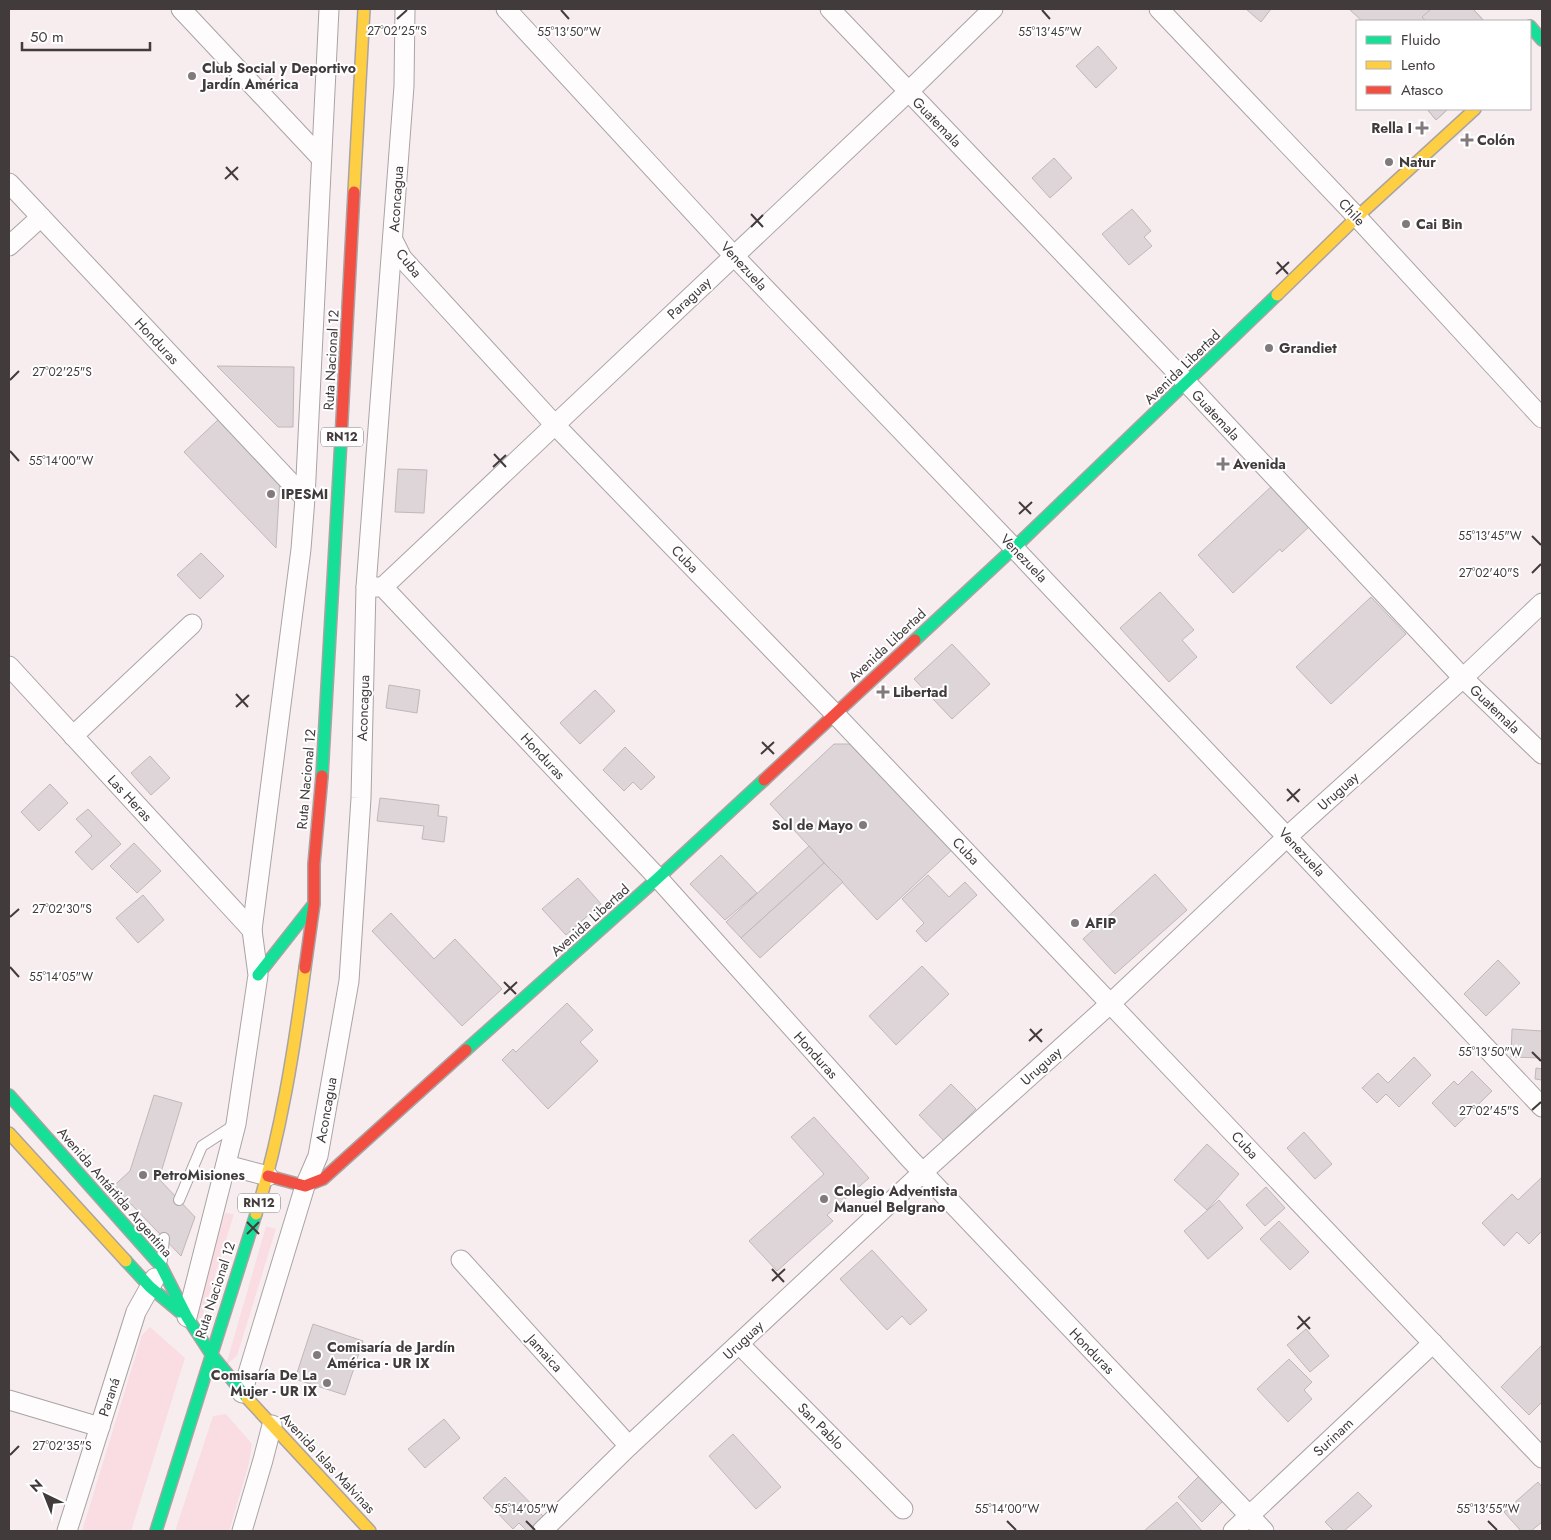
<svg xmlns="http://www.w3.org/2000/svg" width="1551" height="1540" viewBox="0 0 1551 1540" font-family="Jost,sans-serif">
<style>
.green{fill:#fadde3}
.building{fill:#ddd5d7;stroke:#bfb8b9}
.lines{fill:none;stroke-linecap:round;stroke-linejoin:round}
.lane-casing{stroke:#aaa3a4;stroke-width:12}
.street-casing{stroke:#aaa3a4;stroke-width:21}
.fast-casing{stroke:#aaa3a4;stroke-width:14}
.slow-casing{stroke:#aaa3a4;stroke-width:14}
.jam-casing{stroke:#aaa3a4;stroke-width:14}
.lane{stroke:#fefcfd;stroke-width:10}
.street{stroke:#fefcfd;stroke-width:19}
.fast{stroke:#16e098;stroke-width:11}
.slow{stroke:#ffcf43;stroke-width:11}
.jam{stroke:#f24e42;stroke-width:11}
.ticks{fill:none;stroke:#423b3c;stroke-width:2}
.poi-dot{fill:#81797b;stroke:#fff;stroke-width:2}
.labels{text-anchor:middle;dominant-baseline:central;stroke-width:4;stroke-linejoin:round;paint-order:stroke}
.shield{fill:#fff;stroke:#7b7676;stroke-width:1}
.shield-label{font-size:12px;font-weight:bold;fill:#423b3c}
.poi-label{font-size:14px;font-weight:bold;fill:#423b3c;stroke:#fff;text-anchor:start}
.street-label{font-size:14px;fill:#423b3c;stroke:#fff}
.ticks-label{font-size:12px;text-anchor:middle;fill:#423b3c;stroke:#fff;stroke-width:4;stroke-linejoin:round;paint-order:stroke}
</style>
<rect width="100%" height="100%" fill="#f7edef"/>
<g class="green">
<polygon points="225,1213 234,1214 200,1324 195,1313"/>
<polygon points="266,1226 276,1229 237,1356 226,1365"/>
<polygon points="150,1327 185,1358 131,1531 82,1531 142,1335"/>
<polygon points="226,1414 252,1444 248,1467 229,1531 175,1531 213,1416"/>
</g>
<g class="building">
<polygon points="1246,9 1271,9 1261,22"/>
<polygon points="1349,9 1473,9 1484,21 1362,21"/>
<polygon points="1431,9 1473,9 1484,21 1426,21 1422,17"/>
<polygon points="1098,46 1117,68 1096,88 1076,66"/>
<polygon points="1427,109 1448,109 1436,120"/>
<polygon points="1427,109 1448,109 1436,120"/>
<polygon points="1054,158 1072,178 1050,198 1032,178"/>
<polygon points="1132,209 1151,231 1144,237 1152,246 1129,265 1102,234"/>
<polygon points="217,366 294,367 293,427 278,427"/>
<polygon points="221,417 280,479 276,548 184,452"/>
<polygon points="398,469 427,470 424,513 395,512"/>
<polygon points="1274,484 1312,524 1282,552 1280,549 1233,593 1198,555"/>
<polygon points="201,553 224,576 200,599 177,575"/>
<polygon points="1160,592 1194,630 1182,640 1197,657 1169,682 1120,628"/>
<polygon points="1371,597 1406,634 1331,704 1296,667"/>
<polygon points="952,644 990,684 952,719 914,679"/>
<polygon points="389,685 420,690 417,713 386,708"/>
<polygon points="595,690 615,711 580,744 560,723"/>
<polygon points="834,744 861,744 956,846 877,920 770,804"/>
<polygon points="625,747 655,777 641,790 633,782 624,791 603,770"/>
<polygon points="150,756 170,778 151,795 131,773"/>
<polygon points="50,784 68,803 39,831 21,812"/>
<polygon points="380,798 439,805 438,816 447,817 444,842 422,839 424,826 377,821"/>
<polygon points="88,809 121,844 92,870 75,852 92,836 76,819"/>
<polygon points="134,843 161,871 137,893 110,866"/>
<polygon points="809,846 824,863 741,938 726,922"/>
<polygon points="721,855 757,893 725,920 690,884"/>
<polygon points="824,863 843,882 760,958 741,938"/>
<polygon points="1155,874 1187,910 1115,974 1083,939"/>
<polygon points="928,875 949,897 965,882 977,895 926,942 916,931 924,923 902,899"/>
<polygon points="578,878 601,904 566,935 542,909"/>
<polygon points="143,895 164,920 138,943 116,918"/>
<polygon points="391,913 434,959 455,939 502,989 462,1026 372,931"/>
<polygon points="1498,960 1520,983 1486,1016 1464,994"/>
<polygon points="922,966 949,994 896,1045 869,1016"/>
<polygon points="567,1003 593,1030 580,1042 598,1061 548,1109 502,1060 513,1049 516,1052"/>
<polygon points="1512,1029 1542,1031 1542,1058 1511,1057"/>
<polygon points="1414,1057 1431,1075 1399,1107 1386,1094 1377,1103 1362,1088 1378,1073 1388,1083"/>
<polygon points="1542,1062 1542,1080 1535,1079 1536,1068 1542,1069"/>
<polygon points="1472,1071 1492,1091 1455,1127 1432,1103 1454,1081 1458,1085"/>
<polygon points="951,1084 976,1109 944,1141 919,1115"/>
<polygon points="154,1095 182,1103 159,1179 195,1217 181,1256 131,1204 124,1212 107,1192 130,1171"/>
<polygon points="814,1117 869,1178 827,1215 833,1221 777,1271 749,1241 824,1174 791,1137"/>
<polygon points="1304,1132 1332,1164 1315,1179 1287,1148"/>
<polygon points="1207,1144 1239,1174 1207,1210 1174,1180"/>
<polygon points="1542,1177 1542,1231 1529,1244 1517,1232 1504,1246 1482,1223 1512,1194 1518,1200"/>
<polygon points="1266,1187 1285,1208 1265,1226 1246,1205"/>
<polygon points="1219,1200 1243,1228 1208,1259 1184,1231"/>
<polygon points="1279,1221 1309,1252 1290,1270 1260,1239"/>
<polygon points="872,1250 927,1310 910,1325 902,1316 887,1330 840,1279"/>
<polygon points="313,1324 363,1341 345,1395 295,1379"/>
<polygon points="1306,1329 1329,1356 1310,1372 1287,1345"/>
<polygon points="1542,1345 1542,1402 1529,1415 1501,1387"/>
<polygon points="1289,1359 1312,1382 1304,1390 1312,1399 1288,1422 1257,1389"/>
<polygon points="444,1419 460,1438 425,1468 408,1449"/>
<polygon points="733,1434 781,1487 756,1509 709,1456"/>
<polygon points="1199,1476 1223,1501 1202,1522 1178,1497"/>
<polygon points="505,1477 546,1519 534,1531 527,1531 519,1523 513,1529 483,1498"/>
<polygon points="1538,1482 1542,1487 1542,1522 1531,1531 1521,1531 1504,1512"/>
<polygon points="1358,1492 1372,1506 1344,1531 1334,1531 1325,1522"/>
<polygon points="1177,1502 1202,1531 1144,1531"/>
</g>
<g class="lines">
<defs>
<g id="lane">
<polyline points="179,1200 202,1146 236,1124"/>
<polyline points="162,1260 164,1238"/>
</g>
<g id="street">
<polyline points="181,9 321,158"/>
<polyline points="506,9 734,256 1014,548 1542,1107"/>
<polyline points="830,9 1187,383 1463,678 1542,754"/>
<polyline points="1159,9 1357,217 1542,418"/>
<polyline points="9,183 305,498"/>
<polyline points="394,242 402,258 555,425 835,714 1542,1458"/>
<polyline points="9,246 41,217"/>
<polyline points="366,587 383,587 658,878 909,1158 1264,1531"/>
<polyline points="383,587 908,92 993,9"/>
<polyline points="9,666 252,930"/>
<polyline points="73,736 192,624"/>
<polyline points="226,1165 268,1176"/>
<polyline points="461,1260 629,1446"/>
<polyline points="187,1317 236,1124 258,975 252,930 301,549 305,498 329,9"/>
<polyline points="739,1344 903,1509"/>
<polyline points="242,1393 305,1186 318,1156 349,981 361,798 366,587 404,86 405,9"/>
<polyline points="9,1400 100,1427"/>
<polyline points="67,1531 136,1312 155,1278"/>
<polyline points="242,1531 263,1460 272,1425"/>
<polyline points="542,1531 629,1446 923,1172 1111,1003 1288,836 1463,678 1542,603"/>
<polyline points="1233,1531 1433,1343"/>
</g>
<g id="fast">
<polyline points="1530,26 1542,40"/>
<polyline points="915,640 1014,548 1277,295"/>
<polyline points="322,776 341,439"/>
<polyline points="258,975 313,905"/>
<polyline points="466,1050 658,878 764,780"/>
<polyline points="9,1095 161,1266 187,1317 211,1354 247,1398"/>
<polyline points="126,1261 150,1287 180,1312"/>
<polyline points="156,1531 256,1214"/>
</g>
<g id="slow">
<polyline points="354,192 364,9"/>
<polyline points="1277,295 1357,217 1475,109"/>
<polyline points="9,1133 126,1261"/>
<path d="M256 1214C281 1134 294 1050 305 968"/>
<polyline points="247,1398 370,1531"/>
</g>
<g id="jam">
<polyline points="341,439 354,192"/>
<polyline points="764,780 915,640"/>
<polyline points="305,968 314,904 314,864 322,776"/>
<polyline points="268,1176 305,1186 323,1179 466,1050"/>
</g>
</defs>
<use href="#lane" class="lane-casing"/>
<use href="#street" class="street-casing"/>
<use href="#fast" class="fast-casing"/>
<use href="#slow" class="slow-casing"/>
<use href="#jam" class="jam-casing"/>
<use href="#lane" class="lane"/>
<use href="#street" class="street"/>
<use href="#fast" class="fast"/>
<use href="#slow" class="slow"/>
<use href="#jam" class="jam"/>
</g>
<path class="ticks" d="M561 10 569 19M1042 10 1050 19M397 19 407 10M226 167 238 180M225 179 238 167M751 214 763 227M751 227 763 215M1277 262 1288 274M1276 274 1289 262M10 380 19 371M10 451 19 461M494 454 506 467M493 467 506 455M1019 502 1031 514M1019 514 1032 502M1532 536 1541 545M1532 573 1541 564M236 694 248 707M236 707 249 695M762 742 774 754M761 754 774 742M1287 789 1299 802M1287 801 1300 789M10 917 19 909M10 967 19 977M504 982 516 994M504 994 517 982M1030 1029 1042 1042M1029 1041 1042 1029M1532 1052 1541 1061M1532 1110 1541 1102M247 1222 259 1234M247 1234 259 1222M772 1269 784 1282M772 1281 785 1269M1298 1316 1310 1329M1297 1329 1310 1317M10 1455 19 1446M526 1521 535 1530M1007 1521 1016 1530M1488 1521 1497 1530"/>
<g class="poi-dot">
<circle cx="192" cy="76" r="5"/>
<path d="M1419.5 120.5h5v5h5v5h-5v5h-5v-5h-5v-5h5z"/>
<path d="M1464.5 132.5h5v5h5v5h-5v5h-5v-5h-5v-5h5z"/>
<circle cx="1389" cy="162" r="5"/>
<circle cx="1406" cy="224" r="5"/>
<circle cx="1269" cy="348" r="5"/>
<path d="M1220.5 456.5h5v5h5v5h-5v5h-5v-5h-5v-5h5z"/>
<circle cx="271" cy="494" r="5"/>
<path d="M880.5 684.5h5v5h5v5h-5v5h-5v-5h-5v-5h5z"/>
<circle cx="863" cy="825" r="5"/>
<circle cx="1075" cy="923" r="5"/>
<circle cx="143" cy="1175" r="5"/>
<circle cx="824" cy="1199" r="5"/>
<circle cx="317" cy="1355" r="5"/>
<circle cx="327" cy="1383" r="5"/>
</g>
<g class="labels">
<g class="shield">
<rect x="321" y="427.5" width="42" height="19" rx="4"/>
<rect x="238" y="1193.5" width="42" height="19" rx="4"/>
</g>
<g class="shield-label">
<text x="342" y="437">RN12</text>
<text x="259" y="1203">RN12</text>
</g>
<g class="poi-label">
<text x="202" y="68">Club Social y Deportivo<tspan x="202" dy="16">Jardín América</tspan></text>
<text x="1412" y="128" text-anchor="end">Rella I</text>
<text x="1477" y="140">Colón</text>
<text x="1399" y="162">Natur</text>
<text x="1416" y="224">Cai Bin</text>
<text x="1279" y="348">Grandiet</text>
<text x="1233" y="464">Avenida</text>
<text x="281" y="494">IPESMI</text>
<text x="893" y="692">Libertad</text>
<text x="853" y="825" text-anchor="end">Sol de Mayo</text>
<text x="1085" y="923">AFIP</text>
<text x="153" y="1175">PetroMisiones</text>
<text x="834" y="1191">Colegio Adventista<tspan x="834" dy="16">Manuel Belgrano</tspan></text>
<text x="327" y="1347">Comisaría de Jardín<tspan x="327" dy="16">América - UR IX</tspan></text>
<text x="317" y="1375" text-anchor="end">Comisaría De La<tspan x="317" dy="16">Mujer - UR IX</tspan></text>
</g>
<g class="street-label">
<text transform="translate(937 122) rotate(46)">Guatemala</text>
<text transform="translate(396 199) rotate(-86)">Aconcagua</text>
<text transform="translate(1352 212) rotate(47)">Chile</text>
<text transform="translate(409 263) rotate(52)">Cuba</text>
<text transform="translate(744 266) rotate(47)">Venezuela</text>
<text transform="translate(689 298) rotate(-43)">Paraguay</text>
<text transform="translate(157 341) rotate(47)">Honduras</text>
<text transform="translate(331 360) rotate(-87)">Ruta Nacional 12</text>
<text transform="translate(1182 367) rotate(-44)">Avenida Libertad</text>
<text transform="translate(1216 415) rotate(47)">Guatemala</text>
<text transform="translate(1024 558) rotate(46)">Venezuela</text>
<text transform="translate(685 559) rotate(46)">Cuba</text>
<text transform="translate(887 645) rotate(-43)">Avenida Libertad</text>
<text transform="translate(363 708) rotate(-88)">Aconcagua</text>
<text transform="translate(1495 709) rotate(44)">Guatemala</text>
<text transform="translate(543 756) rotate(47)">Honduras</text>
<text transform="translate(306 779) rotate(-85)">Ruta Nacional 12</text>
<text transform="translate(1338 791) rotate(-42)">Uruguay</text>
<text transform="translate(130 798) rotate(47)">Las Heras</text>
<text transform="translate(966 851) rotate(46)">Cuba</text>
<text transform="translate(1302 852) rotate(47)">Venezuela</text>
<text transform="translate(590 920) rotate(-42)">Avenida Libertad</text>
<text transform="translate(816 1055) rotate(48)">Honduras</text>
<text transform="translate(1041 1066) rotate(-42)">Uruguay</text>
<text transform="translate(326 1110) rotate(-80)">Aconcagua</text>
<text transform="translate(1245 1145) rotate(47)">Cuba</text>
<text transform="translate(115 1192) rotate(49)">Avenida Antártida Argentina</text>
<text transform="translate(215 1290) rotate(-72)">Ruta Nacional 12</text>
<text transform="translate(743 1340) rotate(-43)">Uruguay</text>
<text transform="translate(1092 1351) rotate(46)">Honduras</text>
<text transform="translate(545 1353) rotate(48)">Jamaica</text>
<text transform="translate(109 1397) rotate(-72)">Paraná</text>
<text transform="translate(821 1426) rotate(45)">San Pablo</text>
<text transform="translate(1333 1437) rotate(-43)">Surinam</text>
<text transform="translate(328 1463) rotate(47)">Avenida Islas Malvinas</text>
</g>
</g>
<g class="ticks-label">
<text x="397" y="35">27°02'25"S</text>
<text x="1050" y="36">55°13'45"W</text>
<text x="569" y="36">55°13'50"W</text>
<text x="62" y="376">27°02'25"S</text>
<text x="61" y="465">55°14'00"W</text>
<text x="1490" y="540">55°13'45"W</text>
<text x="1489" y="577">27°02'40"S</text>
<text x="62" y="913">27°02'30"S</text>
<text x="61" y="981">55°14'05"W</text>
<text x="1490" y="1056">55°13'50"W</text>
<text x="1489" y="1115">27°02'45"S</text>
<text x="62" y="1450">27°02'35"S</text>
<text x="526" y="1513">55°14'05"W</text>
<text x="1007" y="1513">55°14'00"W</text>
<text x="1488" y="1513">55°13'55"W</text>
</g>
<rect width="1551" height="1540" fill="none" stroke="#423b3c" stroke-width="20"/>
<rect x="1356" y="20" width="175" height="90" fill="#ffffff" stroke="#b3b1b1"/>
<rect x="1366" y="36" width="25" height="8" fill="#16e098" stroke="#b3b1b1"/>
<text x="1401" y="45" font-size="15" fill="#423b3c">Fluido</text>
<rect x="1366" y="61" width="25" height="8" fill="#ffcf43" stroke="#b3b1b1"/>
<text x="1401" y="70" font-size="15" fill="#423b3c">Lento</text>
<rect x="1366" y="86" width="25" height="8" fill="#f24e42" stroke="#b3b1b1"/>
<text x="1401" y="95" font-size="15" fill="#423b3c">Atasco</text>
<g transform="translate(45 1495) rotate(317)" stroke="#ffffff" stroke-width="4" paint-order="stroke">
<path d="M0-4L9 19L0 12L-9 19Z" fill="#423b3c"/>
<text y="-8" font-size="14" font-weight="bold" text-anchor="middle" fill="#423b3c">N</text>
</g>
<path d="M22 42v8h128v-8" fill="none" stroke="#423b3c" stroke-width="2.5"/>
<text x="30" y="42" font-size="15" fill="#423b3c" stroke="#ffffff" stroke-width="4" paint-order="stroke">50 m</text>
</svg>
